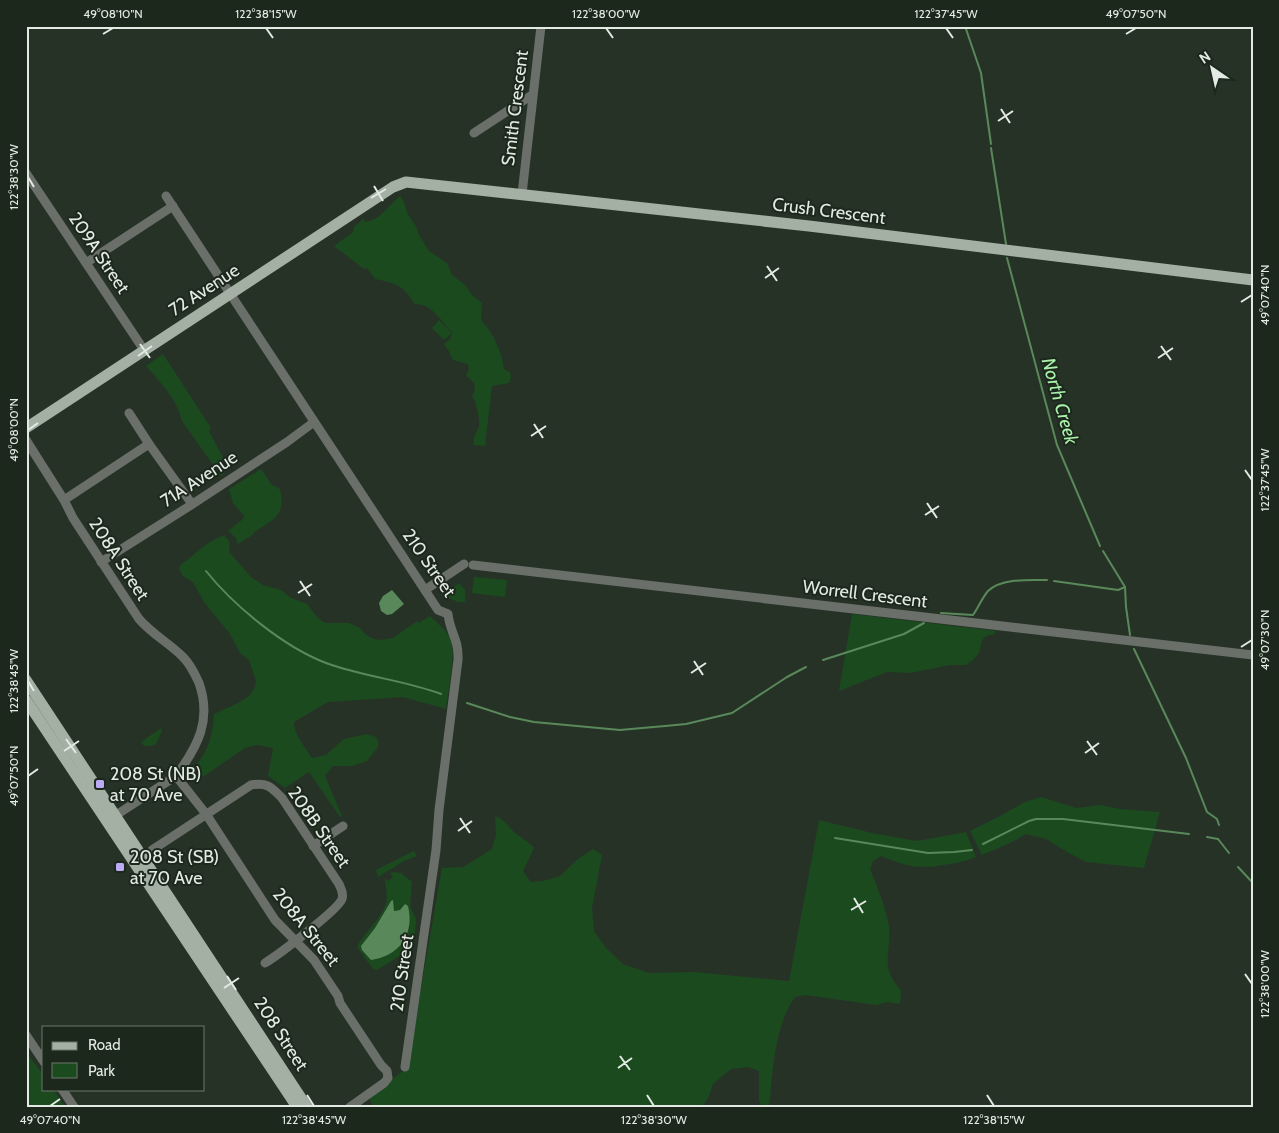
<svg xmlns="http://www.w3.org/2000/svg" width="1279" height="1133" viewBox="0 0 1279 1133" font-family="Cabin,sans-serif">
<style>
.green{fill:#1b4a1f;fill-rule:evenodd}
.water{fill:#59895a}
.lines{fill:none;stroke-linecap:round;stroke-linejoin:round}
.stream{stroke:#59895a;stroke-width:2}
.minor{stroke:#6a6f6a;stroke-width:9}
.major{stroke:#a4b0a4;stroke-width:11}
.ticks{fill:none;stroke:#e3eae3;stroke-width:2}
.poi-dot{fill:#bcaaf5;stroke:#1d281d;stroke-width:2}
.labels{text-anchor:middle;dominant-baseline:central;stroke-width:4;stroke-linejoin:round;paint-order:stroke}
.street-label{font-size:18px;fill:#e3eae3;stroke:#1d281d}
.poi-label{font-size:18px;fill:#e3eae3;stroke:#1d281d;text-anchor:start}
.water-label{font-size:19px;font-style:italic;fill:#aaf1ab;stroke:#1d281d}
.neatline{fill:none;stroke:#e3eae3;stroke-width:2}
.ticks-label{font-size:12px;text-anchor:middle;fill:#e3eae3}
</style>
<rect width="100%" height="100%" fill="#273227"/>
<g class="green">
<path d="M400 196 404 202 408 215 416 226 419 235 429 251 447 263 452 275 465 285 472 295 482 303 481 320C494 334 501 350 504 369L510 372 511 378 509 383 492 386 485 446 474 445C472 438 477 433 479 426 480 419 476 402 472 395L475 391 474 383 466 375 469 369 468 364 453 360 449 351 444 344 450 339 452 333 444 340 432 328 439 320 452 333V332C440 321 433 304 415 304 403 285 396 283 375 279L367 268 364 269 334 246 353 232 354 227 363 219 366 222C382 219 388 205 400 196Z"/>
<path d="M163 354 211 428 209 431 223 458 221 467 224 473 221 476 182 421C178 400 159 381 146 366Z"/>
<path d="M261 469 272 485 280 489C286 516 274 519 253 533L254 534 238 544 236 538 228 531 243 519 244 516 233 503 229 489Z"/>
<path d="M224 535 229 541 230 553 251 577 263 585 281 590 291 598 307 604 317 617 325 623H349L360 628 366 635 374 639 381 640 393 638 417 621 419 623 430 616C438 624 446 629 451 639 456 653 448 692 446 709L403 697 328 702 294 722C294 735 305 747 312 758L326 755 344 739 367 734 376 737 378 741V747L367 761 352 766H333L325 776 342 816 340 817 309 772 285 788 268 776 273 748 257 745 245 748 201 778 194 767C208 754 213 733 214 714L238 703 248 697 254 689 256 681 249 660 240 653 230 634 204 602 193 582 183 576 179 569C180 564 182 564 186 561 200 550 206 542 224 535Z"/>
<polygon points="474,577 507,580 505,597 472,593"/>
<polygon points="459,583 465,590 465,602 458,602 441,595"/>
<polygon points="852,614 996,631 995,634 986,636 982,640 979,653 973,660 966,665 950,665 910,673 887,672 839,691"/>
<path d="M161 728 162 731C155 744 160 746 144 746L141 742Z"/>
<polygon points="1041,797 1076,808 1101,805 1120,809 1160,812 1144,868 1086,862 1067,852 1046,839 1026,834 1010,843 982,855 970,831 998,817 1025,802"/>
<path d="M495 816C504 819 508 826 514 832 521 838 528 841 534 848L523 871 531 882 543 881 560 876 578 859 593 849 602 855 592 908 594 931 606 948 623 964 649 973 694 972 789 981 819 820 872 833 917 841 966 832 976 857C958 864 925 870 907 865 898 863 889 859 881 856L873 861 870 869C877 886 884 903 888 921 894 948 877 966 901 990L900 1004 888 1002 876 1005 805 995 795 997C774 1026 773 1072 769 1107H763L759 1101V1071L748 1067 731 1069 713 1084 709 1096 702 1107H373L369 1097 407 1068 442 868 463 867 492 849 496 835Z"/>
<polygon points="414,851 417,856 404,861 378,877 376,870"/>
<path d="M393 872 401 873 412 882 410 906 416 919 414 944 411 949 377 970 373 969 357 947C364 932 381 920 386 903 388 895 385 886 385 878L388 881 393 877 390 873ZM391 901 394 911 400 910 410 927 399 947 390 954 361 946 375 928Z"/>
<polygon points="26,1052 44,1076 44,1089 53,1089 65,1107 26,1107"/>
</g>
<g class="water">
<polygon points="392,590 404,604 392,614 387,615 381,611 379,603 383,596"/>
<path d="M393 900 394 911 400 910 405 904 408 906C415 935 399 956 371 960L362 950 361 946 375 928 391 901Z"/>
</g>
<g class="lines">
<g class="stream">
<polyline points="965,26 981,73 991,144"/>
<polyline points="991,148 1006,244"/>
<polyline points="1007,258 1057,445 1100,546"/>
<polyline points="1103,551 1125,587 1126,607 1130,635"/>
<path d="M206 571C234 606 284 647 326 663 364 677 404 680 441 694"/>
<polyline points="1054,581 1118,590 1125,587"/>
<path d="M941 613 973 615C978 608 982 598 988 591 1002 578 1029 580 1047 580"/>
<polyline points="1134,649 1186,758 1207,812 1217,819 1219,825"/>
<polyline points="823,660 904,634 924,623"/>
<polyline points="467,703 510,717 534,722 620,730 665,726 686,724 732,713 787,677 806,667"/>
<polyline points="1207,837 1218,839"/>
<polyline points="835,838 928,853 954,852 972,850"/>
<polyline points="1218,839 1229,853"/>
<polyline points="983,844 1029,821 1036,819 1063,819 1189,834"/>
<polyline points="1238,867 1253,883"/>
</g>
<g class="minor">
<polyline points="474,133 532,95"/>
<polyline points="26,173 144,350"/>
<polyline points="522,194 541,26"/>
<path d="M166 196 438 610 448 614C450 633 459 639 458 660L439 810 436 850 405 1067"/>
<polyline points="86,263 173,206"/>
<polyline points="129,413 149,444 192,504"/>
<path d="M26 440 64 500 73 518 139 619C152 634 169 643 183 657 190 664 195 674 199 683 212 720 198 746 176 776L110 819"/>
<polyline points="64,500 149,444"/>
<polyline points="101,562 188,507 287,442 314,422"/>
<polyline points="473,565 1253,655"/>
<polyline points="425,590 464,564"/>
<polyline points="176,776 206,814 275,920 314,960 338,996 340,1003 381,1065 387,1071 388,1078 384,1083 350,1107"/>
<polyline points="313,846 343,826"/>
<path d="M152 850 251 785C267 782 271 787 282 798L339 884C341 889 344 893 342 899 338 910 278 955 265 963"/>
<polyline points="26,1035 44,1062"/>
<polyline points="62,1089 74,1107"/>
</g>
<g class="major">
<polyline points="26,428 393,187 406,182 809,226 1253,280"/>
<polyline points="26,680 307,1107"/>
<polyline points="26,700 297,1107"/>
</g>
</g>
<path class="ticks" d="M266 28 273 38M606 28 613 38M946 28 953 38M103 34 113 28M1126 34 1136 28M1001 109 1010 123M998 121 1013 111M28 177 34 187M374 186 383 201M371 198 386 189M767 266 777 281M765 278 779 268M1241 302 1252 295M140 344 150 358M1161 346 1171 360M138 356 152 346M1158 358 1173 348M534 424 543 438M28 430 38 423M531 436 546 426M1245 470 1252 480M927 503 937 518M925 515 939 506M300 581 310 596M298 593 312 584M1241 647 1252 640M694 661 703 675M691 673 706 663M28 681 34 691M66 739 76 753M1087 741 1097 755M64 751 79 741M1085 753 1099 743M28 776 38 769M460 818 470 833M458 831 472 821M854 898 863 913M851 910 866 901M1245 974 1252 984M227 976 236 990M224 988 239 978M620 1056 630 1070M618 1068 632 1058M307 1095 314 1106M647 1095 654 1106M987 1095 994 1106M50 1106 60 1099"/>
<g class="poi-dot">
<rect x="95" y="779" width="10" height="10" rx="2.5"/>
<rect x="115" y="862" width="10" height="10" rx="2.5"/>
</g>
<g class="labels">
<g class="street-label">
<text transform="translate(515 108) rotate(-83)">Smith Crescent</text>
<text transform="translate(829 211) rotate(7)">Crush Crescent</text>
<text transform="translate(99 253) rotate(56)">209A Street</text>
<text transform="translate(204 290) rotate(-33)">72 Avenue</text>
<text transform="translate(199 479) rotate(-33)">71A Avenue</text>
<text transform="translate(119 559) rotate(57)">208A Street</text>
<text transform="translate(429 563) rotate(55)">210 Street</text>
<text transform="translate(865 594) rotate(7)">Worrell Crescent</text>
<text transform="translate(319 827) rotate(55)">208B Street</text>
<text transform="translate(306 927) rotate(51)">208A Street</text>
<text transform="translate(402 973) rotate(-82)">210 Street</text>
<text transform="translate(281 1034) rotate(57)">208 Street</text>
</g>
<g class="poi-label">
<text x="110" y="774">208 St (NB)<tspan x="110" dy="21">at 70 Ave</tspan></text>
<text x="130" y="857">208 St (SB)<tspan x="130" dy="21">at 70 Ave</tspan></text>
</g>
<g class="water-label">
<text transform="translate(1060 401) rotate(74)">North Creek</text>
</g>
</g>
<rect width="1279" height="1133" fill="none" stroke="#1d281d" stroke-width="55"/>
<rect x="42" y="1026" width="162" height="65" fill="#1d281d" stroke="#6c766c"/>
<rect x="52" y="1042" width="25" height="8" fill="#a4b0a4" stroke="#6c766c"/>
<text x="88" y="1050" font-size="15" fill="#e3eae3">Road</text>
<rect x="52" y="1063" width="25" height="15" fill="#1b4a1f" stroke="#6c766c"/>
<text x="88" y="1076" font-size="15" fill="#e3eae3">Park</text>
<g transform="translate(1212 68) rotate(326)" stroke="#1d281d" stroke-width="4" paint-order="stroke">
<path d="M0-4L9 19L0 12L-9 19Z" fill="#e3eae3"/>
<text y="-8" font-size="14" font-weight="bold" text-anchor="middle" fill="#e3eae3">N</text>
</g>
<rect x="28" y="28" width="1224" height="1078" class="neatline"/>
<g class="ticks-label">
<text x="113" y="18">49°08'10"N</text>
<text x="266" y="18">122°38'15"W</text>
<text x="606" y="18">122°38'00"W</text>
<text x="946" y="18">122°37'45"W</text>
<text x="1136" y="18">49°07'50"N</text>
<text transform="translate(14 177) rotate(-90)" y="4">122°38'30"W</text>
<text transform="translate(1265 295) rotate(-90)" y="4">49°07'40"N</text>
<text transform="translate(14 430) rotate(-90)" y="4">49°08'00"N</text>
<text transform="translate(1265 480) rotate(-90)" y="4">122°37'45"W</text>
<text transform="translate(1265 640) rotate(-90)" y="4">49°07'30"N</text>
<text transform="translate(14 681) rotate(-90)" y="4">122°38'45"W</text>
<text transform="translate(14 776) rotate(-90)" y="4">49°07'50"N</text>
<text transform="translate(1265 984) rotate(-90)" y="4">122°38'00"W</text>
<text x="50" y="1124">49°07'40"N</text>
<text x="314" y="1124">122°38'45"W</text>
<text x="654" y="1124">122°38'30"W</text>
<text x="994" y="1124">122°38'15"W</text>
</g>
</svg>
